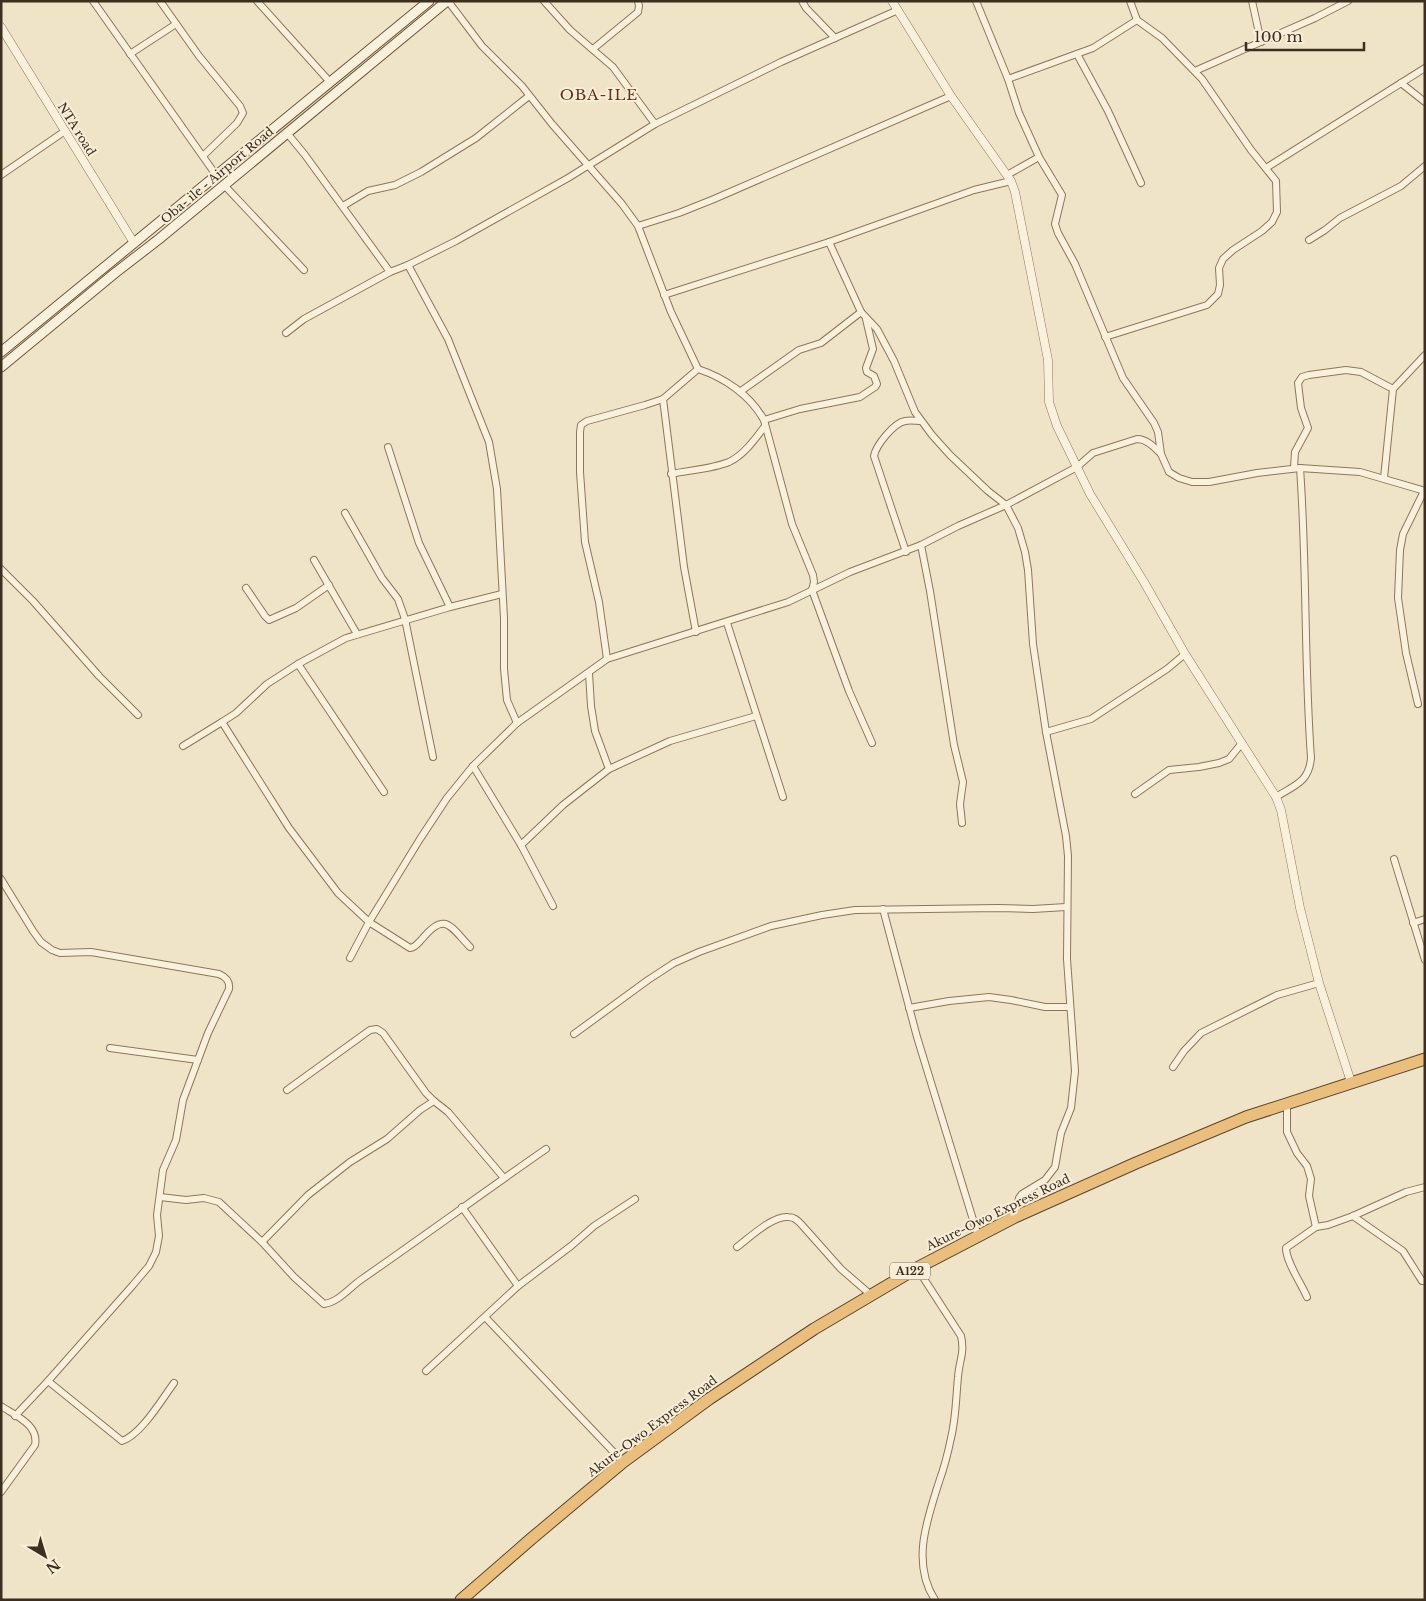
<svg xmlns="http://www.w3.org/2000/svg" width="1426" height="1601" viewBox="0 0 1426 1601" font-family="'Libre Baskerville',serif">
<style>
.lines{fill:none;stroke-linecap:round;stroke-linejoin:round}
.minor-casing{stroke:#8d765c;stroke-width:8}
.tertiary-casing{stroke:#8d765c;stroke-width:9}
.secondary-casing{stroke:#6f573f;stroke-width:11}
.trunk-casing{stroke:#5b4430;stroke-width:13}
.minor{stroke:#faf1dc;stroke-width:6}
.tertiary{stroke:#faf1dc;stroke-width:8}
.secondary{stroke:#faf1dc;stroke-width:9}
.trunk{stroke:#eabe7c;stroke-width:11}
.labels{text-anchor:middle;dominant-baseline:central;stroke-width:4;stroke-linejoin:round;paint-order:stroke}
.shield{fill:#f7eed8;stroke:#756857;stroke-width:1}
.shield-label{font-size:11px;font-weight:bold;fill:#3d2e20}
.street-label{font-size:12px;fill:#3d2e20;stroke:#f7eed8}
.quarter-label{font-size:15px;letter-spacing:1px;fill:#6b2e1e;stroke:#f7eed8}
</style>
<rect width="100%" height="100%" fill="#f0e4c8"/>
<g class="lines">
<defs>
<g id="minor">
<polyline points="93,1 216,175"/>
<polyline points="160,1 199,56 240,106 243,113 237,123 203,156"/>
<polyline points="257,1 330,82"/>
<polyline points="448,1 482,46 522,86 552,124 622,204 638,226 671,312 698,369 663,399 645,405 587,421 581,425 580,432 580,472 585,542 599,602 607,659"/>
<polyline points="544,1 570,30 613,67 655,124"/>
<polyline points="802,1 806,8 835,38"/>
<polyline points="976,1 1008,79 1019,113 1039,157 1062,195 1055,224 1058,233 1075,264 1123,378 1154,423 1158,432 1161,454 1169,472 1179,478 1192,482 1209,482 1257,473 1300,468 1360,472 1425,491"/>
<polyline points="1252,1 1261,42"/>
<polyline points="593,49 638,12 639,6 638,1"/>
<polyline points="130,54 176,24"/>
<polyline points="1077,54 1108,111 1141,183"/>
<polyline points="1195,71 1315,18 1348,1"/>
<polyline points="1008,79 1093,48 1137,20"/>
<polyline points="1401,83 1425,102"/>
<polyline points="287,133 305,155 390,272"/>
<polyline points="1266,168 1425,68"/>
<polyline points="1,175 65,131"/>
<polyline points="1007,175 1039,157"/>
<polyline points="224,185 304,270"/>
<polyline points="343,206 368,191 395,185 421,172 476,138 529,96"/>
<polyline points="638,226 679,213 714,199 951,96"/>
<polyline points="1309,240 1325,230 1340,218 1401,186 1425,166"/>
<polyline points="829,242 861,312 877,329 894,361 915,412 932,435 950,455 988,491 1006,505 1018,528 1025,552 1028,570 1033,644 1046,732 1066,836 1068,856 1067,959 1075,1071 1071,1108 1061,1133 1055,1167 1045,1180 1022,1194 1019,1198 1015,1217"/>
<polyline points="408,265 448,339 489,442 497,489 504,618 504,669 507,700 517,723"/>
<polyline points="664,295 829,242 974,190 1011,181"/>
<polyline points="286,333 304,319 390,272 408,265 456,241 568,178 655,124 781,62 898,10"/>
<polyline points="1105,337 1207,305 1218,294 1220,285 1219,268 1223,259 1233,250 1262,231 1272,222 1277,212 1276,181 1251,150 1202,79 1162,38 1137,20 1130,1"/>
<path d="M698 369C725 378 750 395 764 420L792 524 813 575 814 582 812 590 849 691 872 743"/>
<polyline points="741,391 799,350 821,343 861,312"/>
<polyline points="663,399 684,567 696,632"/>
<polyline points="764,420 800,409 860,397 875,387 877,384 874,376 867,372 866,368 873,349 866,319"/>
<polyline points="388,447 419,543 450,607"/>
<polyline points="1294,468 1295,452 1308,428 1301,408 1298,383 1302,377 1309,375 1346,370 1361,372 1393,389"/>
<path d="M671 474C690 470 712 469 729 462 744 455 756 438 765 426"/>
<polyline points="1384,478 1393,389 1425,355"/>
<polyline points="345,513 382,578 398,599 405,619 433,757"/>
<polyline points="921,545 930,591 954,745 963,782 960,804 962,823"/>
<path d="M906 552 874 456C876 445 894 423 905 421 910 420 916 421 921 421"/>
<polyline points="314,560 357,634"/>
<polyline points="1,569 33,601 99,676 138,715"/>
<polyline points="246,588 265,616 269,620 296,608 329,585"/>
<polyline points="727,623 783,797"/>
<polyline points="298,664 384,792"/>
<polyline points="589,673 591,706 595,731 609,769"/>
<polyline points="1418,704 1406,653 1398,598 1400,550 1403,534 1424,491"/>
<polyline points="1046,732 1091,719 1167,669 1185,654"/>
<polyline points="183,746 222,722"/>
<polyline points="473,766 521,845 553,906"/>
<polyline points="1135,794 1169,770 1199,767 1219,763 1229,759 1242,743"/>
<path d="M1276 797C1295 785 1309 782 1311 758 1304 661 1307 564 1300 468"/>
<polyline points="521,845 563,805 609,769 670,741 756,716"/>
<polyline points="1394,859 1425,960"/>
<path d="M1 879 33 931 41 942 52 950 60 953 91 952 219 974C226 977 230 981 229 989L208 1033 183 1100 176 1140 163 1170 157 1215 159 1236 156 1252 149 1266 133 1285 48 1381 15 1416"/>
<polyline points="883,909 917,1037 978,1236"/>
<polyline points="1413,923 1425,919"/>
<path d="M470 947C450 926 445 911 422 939 418 943 416 947 410 948L369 922 338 893 289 828 222 722 236 713 267 684 298 664 346 638 450 607 502 594"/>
<path d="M350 958 369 922 420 839 447 798 473 766 517 723 607 659 788 602 850 572 921 545 958 526 1006 505 1077 467 1093 453 1137 439C1147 439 1154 447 1161 454"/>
<polyline points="909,1008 949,1001 989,997 1011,1000 1045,1007 1070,1007"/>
<polyline points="574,1034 648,980 674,963 699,952 771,926 822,915 855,910 998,908 1033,909 1066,907"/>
<polyline points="110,1048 198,1060"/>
<polyline points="1173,1067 1184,1051 1201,1033 1277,995 1319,983"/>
<polyline points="287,1090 370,1030 377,1029 383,1033 426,1093 434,1101"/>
<polyline points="1287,1103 1287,1132 1297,1153 1307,1166 1311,1179 1309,1196 1316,1227"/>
<path d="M160 1197 186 1200 204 1198 219 1202 262 1242 294 1277 324 1304C339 1302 350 1287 362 1279 424 1236 484 1192 546 1149"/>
<polyline points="462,1207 518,1286"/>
<polyline points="1353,1216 1403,1251 1422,1281 1425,1281"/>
<polyline points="262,1242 308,1195 350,1162 387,1139 420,1110 434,1101 448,1112 504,1178"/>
<path d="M737 1247C748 1239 773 1215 788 1217 794 1217 797 1220 801 1224L841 1269 871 1295"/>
<path d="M917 1268 961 1336C965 1353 959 1361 958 1377 956 1397 956 1418 951 1438 948 1453 944 1468 939 1482 927 1520 911 1563 935 1600"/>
<path d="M1307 1297C1301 1283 1286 1262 1286 1248L1316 1227 1328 1225 1353 1216 1406 1192 1425 1187"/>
<polyline points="486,1318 623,1462"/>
<polyline points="426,1371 518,1286 571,1246 594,1226 635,1199"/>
<path d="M48 1381 122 1441C141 1435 162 1399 174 1383"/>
<path d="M1 1406C16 1416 39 1425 35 1445L1 1492"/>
</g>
<g id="tertiary">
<polyline points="892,1 951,96 1011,181 1015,192 1048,360 1049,402 1057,426 1090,494 1144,582 1185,654 1276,797 1281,810 1300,908 1319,983 1351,1082"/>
<polyline points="1,27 134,243"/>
</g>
<g id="secondary">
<polyline points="1,352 429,1"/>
<polyline points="1,367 115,273 159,239 447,1"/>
</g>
<polyline id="trunk" points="461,1600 531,1539 623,1462 709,1399 814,1329 917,1268 1015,1217 1136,1163 1246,1117 1425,1059"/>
</defs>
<use href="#minor" class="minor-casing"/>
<use href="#tertiary" class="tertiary-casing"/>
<use href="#secondary" class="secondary-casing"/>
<use href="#trunk" class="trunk-casing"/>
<use href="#minor" class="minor"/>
<use href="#tertiary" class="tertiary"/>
<use href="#secondary" class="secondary"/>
<use href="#trunk" class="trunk"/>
</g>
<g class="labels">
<rect class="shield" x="890" y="1262.5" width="40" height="17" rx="4"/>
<g class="shield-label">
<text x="910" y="1271">A122</text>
</g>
<g class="street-label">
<text transform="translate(77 129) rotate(58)">NTA road</text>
<text transform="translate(217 175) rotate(-40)">Oba- ile - Airport Road</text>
<text transform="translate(998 1212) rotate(-26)">Akure-Owo Express Road</text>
<text transform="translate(652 1426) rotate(-37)">Akure-Owo Express Road</text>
</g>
<g class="quarter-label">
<text x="599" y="94">OBA-ILE</text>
</g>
</g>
<rect width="1426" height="1601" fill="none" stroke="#3d2e20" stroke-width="5"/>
<g transform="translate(45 1556) rotate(142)" stroke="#f7eed8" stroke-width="4" paint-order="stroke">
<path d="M0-4L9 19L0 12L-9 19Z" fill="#3d2e20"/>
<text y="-8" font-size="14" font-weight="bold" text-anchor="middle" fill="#3d2e20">N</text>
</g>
<path d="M1246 42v8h118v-8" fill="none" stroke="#3d2e20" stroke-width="2.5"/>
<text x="1254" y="42" font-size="15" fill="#3d2e20" stroke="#f7eed8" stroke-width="4" paint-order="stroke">100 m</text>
</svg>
